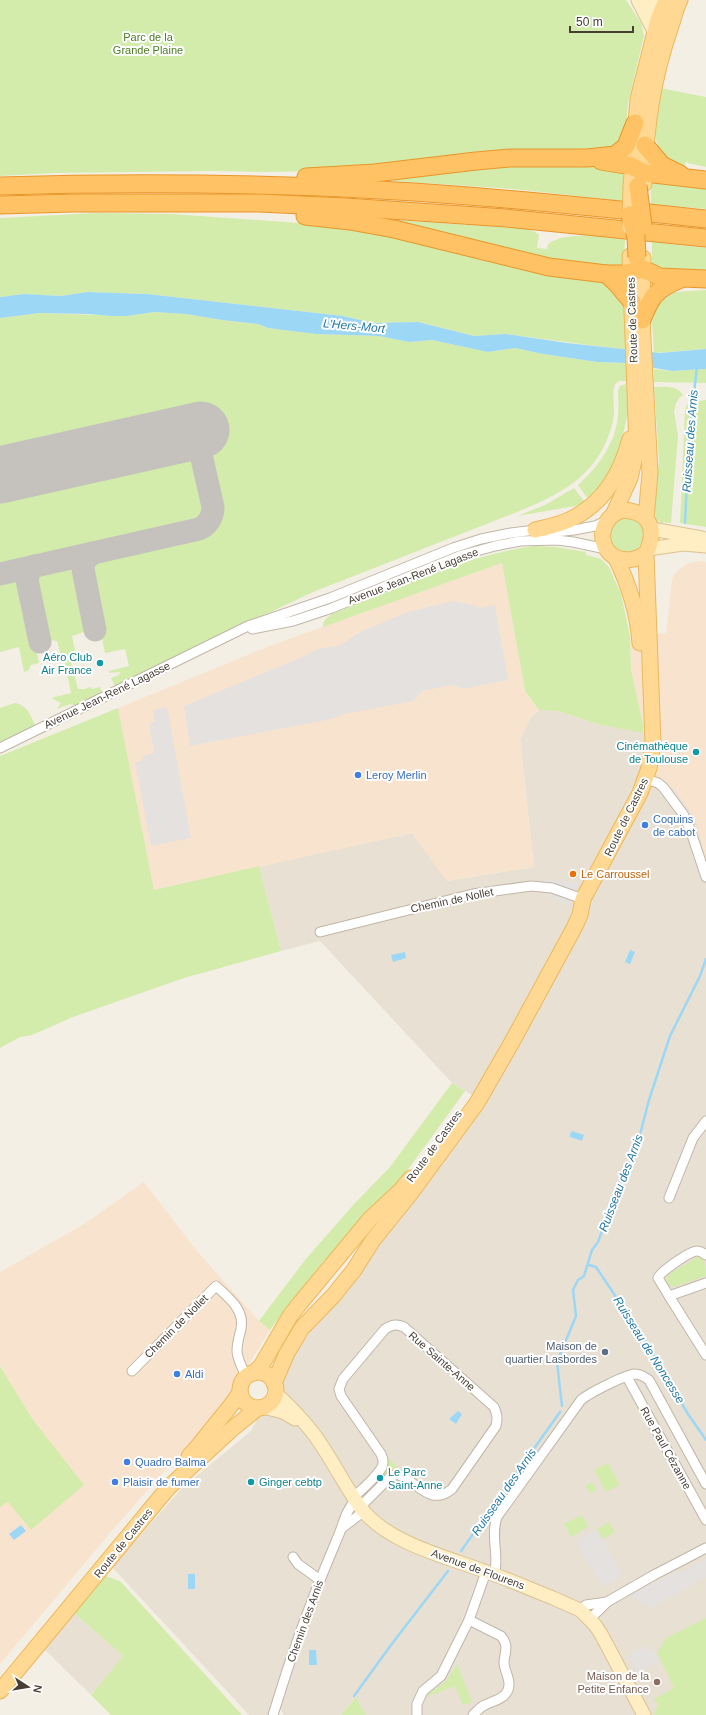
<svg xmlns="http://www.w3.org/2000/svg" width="706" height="1715" viewBox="0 0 706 1715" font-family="Helvetica,sans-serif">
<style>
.residential{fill:#e8e0d3}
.commercial{fill:#f8e4ce}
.green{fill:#d3ecab}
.parking{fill:#e4e1de}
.water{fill:#9dd7f6}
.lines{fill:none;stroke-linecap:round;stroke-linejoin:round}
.stream{stroke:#9dd7f6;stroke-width:2.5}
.taxiway{stroke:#c5c2be;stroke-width:23}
.runway{stroke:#c5c2be;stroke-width:57}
.street-casing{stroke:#c0b6a7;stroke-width:11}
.secondary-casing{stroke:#dbc393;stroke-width:15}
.primary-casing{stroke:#edb75a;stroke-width:17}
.highway-casing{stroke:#e9962a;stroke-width:19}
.street{stroke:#fff;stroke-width:9}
.secondary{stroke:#ffedc4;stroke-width:13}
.primary{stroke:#ffd993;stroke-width:15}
.highway{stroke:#ffc265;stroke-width:17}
.primary-bridge-casing{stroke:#edb75a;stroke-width:17;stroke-linecap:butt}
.highway-bridge-casing{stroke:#e9962a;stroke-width:19;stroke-linecap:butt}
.primary-bridge{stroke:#ffd993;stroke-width:15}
.highway-bridge{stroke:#ffc265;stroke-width:17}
.culture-dot{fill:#0f9aa8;stroke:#fff;stroke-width:1.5}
.shop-dot{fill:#3f7fe0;stroke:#fff;stroke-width:1.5}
.food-dot{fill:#e8710a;stroke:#fff;stroke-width:1.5}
.service-dot{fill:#5c6f8a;stroke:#fff;stroke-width:1.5}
.education-dot{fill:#8d6e63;stroke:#fff;stroke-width:1.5}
.labels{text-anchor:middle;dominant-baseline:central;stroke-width:4;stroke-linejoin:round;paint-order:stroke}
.park-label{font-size:11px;fill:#4b7d23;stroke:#fff}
.street-label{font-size:11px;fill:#473e34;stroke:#fff}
.culture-label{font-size:11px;fill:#0d838f;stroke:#fff;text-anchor:end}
.shop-label{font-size:11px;fill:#366cbe;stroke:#fff;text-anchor:start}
.food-label{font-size:11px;fill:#c56008;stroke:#fff;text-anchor:start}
.service-label{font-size:11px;fill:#4e5e75;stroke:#fff;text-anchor:end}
.education-label{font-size:11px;fill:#785e54;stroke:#fff;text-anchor:end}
.water-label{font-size:12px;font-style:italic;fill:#237aaa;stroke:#fff}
</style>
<rect width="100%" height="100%" fill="#f4efe5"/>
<g class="residential">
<polygon points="539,710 558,711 597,724 663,736 653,778 673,788 695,817 706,860 706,1715 366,1715 356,1697 341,1715 284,1715 280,1709 278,1715 249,1715 112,1567 183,1487 251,1431 291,1357 487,1104 452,1083 320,941 281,951 259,866 412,833 447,881 534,867 520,739 530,719"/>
<polygon points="73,1612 123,1656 91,1695 43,1648"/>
</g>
<g class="commercial">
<polygon points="701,561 706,562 706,860 695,817 673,788 653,778 663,737 643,733 643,724 631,670 630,636 666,633 672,579 675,573 688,563"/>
<polygon points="502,563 525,691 539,710 530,719 520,739 534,867 447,881 412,833 154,890 118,708 272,645"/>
<polygon points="144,1182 197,1251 259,1321 270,1330 227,1400 116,1526 0,1664 0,1507 8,1502 33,1420 0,1366 0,1272 84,1224"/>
</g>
<g class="green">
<polygon points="0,0 626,0 641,23 644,36 628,103 625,137 615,149 358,170 268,172 214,171 55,173 0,176"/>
<path d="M660 88 706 97V167L688 163 686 161 685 166C644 160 656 116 660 88Z"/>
<polygon points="504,162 612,165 622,173 624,176 624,201 513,189 395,181 393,179"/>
<polygon points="653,180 706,185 706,209 651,204 651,188"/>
<polygon points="97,213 172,214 341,226 611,283 625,306 627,350 506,334 474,336 419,322 373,323 343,316 147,294 87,292 61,296 24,294 0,297 0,218"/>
<path d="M392 220 528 229 535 232 539 235 537 248 547 249 548 244C569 230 601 238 625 239L624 263 620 266 614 268 555 261Z"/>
<polygon points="652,242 706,248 706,272 675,273 653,266 652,263"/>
<polygon points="706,290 706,349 654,353 652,321 658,302 675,292"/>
<path d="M154 312 186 314 222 320 258 324 268 328 316 334 379 336 409 342 432 340 488 352 515 348 543 354 597 362 626 363 627 381H619L615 384C611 396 616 409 613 421 600 476 560 495 512 514L313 592 115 686 111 678 119 675 120 672 109 673V671L129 666 125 649 105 653 87 566 94 558 198 535C213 529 217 521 219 507L198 412 0 456V318L40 313 127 316Z"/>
<polygon points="654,369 672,371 706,369 706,383 654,382"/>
<path d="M626 384 629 407 619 454 621 456 590 502 578 485C598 467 616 443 618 415 619 407 618 398 618 390L620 386Z"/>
<path d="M654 387C664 387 679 385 683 396L680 397 676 403 674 412 678 435 671 523 664 522 661 524 656 518 654 510 659 461Z"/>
<polygon points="706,400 706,527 680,523 685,410 688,403"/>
<path d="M177 454 190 458 195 463 207 512C203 520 198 522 190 525L0 568V494Z"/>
<polygon points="574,488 585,502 581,505 517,516 545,505"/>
<path d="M623 517 636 519 643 527C645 551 630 561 611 545L609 529 611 524Z"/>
<path d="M535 546 556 547 586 552V555L601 559 609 567 621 594 630 636 631 670 643 724V733L597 724 558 711 539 710 525 691 502 563 323 627C323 620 327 618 332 614 398 588 464 555 535 546Z"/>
<path d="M68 564 76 567 77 570 90 630 72 636 77 660 63 663 57 641 49 640 44 636C40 620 27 583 40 570Z"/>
<polygon points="11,577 20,582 24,590 39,663 31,665 29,670 24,672 19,647 0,652 0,580"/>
<polygon points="71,662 78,689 84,689 91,687 92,689 100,687 102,692 78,705 74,705 70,704 57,709 61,703 51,698 71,693 65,663"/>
<path d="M15 703C28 706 30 714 35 725L29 730 0 743V708Z"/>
<polygon points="118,708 154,890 259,866 281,951 184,978 73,1017 32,1035 20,1037 0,1048 0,756"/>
<polygon points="452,1083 465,1091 399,1182 327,1260 326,1259 321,1264 322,1266 296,1296 270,1330 259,1321 305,1260 355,1203 390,1167"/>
<path d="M698 1257C706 1260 706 1268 706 1276L674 1287 669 1285 666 1280 669 1274Z"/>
<polygon points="0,1366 33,1420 84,1485 31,1530 8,1502 0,1507"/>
<polygon points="386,1456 403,1472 399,1471 365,1497 363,1494"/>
<polygon points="608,1463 620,1485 606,1492 594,1470"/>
<polygon points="592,1482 597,1490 590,1493 585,1486"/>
<polygon points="582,1515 588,1527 571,1537 564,1524"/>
<polygon points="609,1522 615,1532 603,1539 597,1529"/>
<polygon points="106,1576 120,1581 242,1715 111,1715 91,1695 123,1656 73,1612"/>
<polygon points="706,1618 706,1715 655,1715 654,1713 658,1705 654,1699 674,1688 657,1653 666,1638"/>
<polygon points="457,1664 472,1702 463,1705 455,1686 427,1697 430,1693 446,1681"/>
<polygon points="356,1697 366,1715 341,1715"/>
</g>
<g class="parking">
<polygon points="454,601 476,606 480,608 495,605 508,680 463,689 453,685 422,691 414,701 344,714 332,719 190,746 184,706 300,658 318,649 341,645 358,633 408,612"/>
<polygon points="167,707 191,838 151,846 135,762 141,761 144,756 154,753 149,724 155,721 153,710"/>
<polygon points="544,879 580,883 567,906 543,891"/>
<polygon points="596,1529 623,1575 603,1587 576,1541"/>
<polygon points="706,1559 706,1577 651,1608 644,1605 629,1596 677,1571 679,1574"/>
<polygon points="646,1645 649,1651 653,1649 660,1661 637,1673 628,1655"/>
</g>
<g class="water">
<polygon points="87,292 147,294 343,316 373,323 418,322 474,336 506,334 567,343 659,353 706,349 706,369 672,371 626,363 597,362 543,354 515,348 488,352 432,340 409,342 379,336 316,334 268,328 258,324 222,320 186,314 154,312 127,316 111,316 89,314 40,313 0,318 0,297 24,294 61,296"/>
<polygon points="630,950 635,952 630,964 625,962"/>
<polygon points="405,952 406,958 393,962 391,955"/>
<polygon points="572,1131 584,1135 582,1141 570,1137 570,1134"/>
<polygon points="458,1411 462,1414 456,1424 449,1419"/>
<polygon points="21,1525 26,1531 14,1540 9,1534"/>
<rect x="188" y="1574" width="7" height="15"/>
<polygon points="309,1650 316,1650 317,1665 309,1665"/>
</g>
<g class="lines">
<g class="stream">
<polyline points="685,523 689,439 697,366"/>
<polyline points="589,1265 596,1267 644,1339 688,1414 706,1440"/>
<polyline points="562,1406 557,1362 576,1316 573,1290 578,1280 584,1276 592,1250 598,1242 617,1191 636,1150 649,1100 670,1036 700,976 706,959"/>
<polyline points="461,1551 560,1412"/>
<polyline points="354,1696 391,1645 448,1571"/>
</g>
<g class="taxiway">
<polyline points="92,553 84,561 83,569 95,630"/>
<polyline points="34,566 29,572 27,580 40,642"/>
<path d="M0 574 199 529C208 525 213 517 213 507L200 450C195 438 187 436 176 435"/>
</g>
<polyline class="runway" points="0,475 201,430"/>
<defs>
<g id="street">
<polyline points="252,629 293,621 332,608 462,555 495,546 520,541 557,540 573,542 606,549"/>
<polyline points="0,748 248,626 330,598 453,548 481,539 511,533 535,530 555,532 574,530 595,526 606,521"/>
<polyline points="646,779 658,783 663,787 683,814 690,829 706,877"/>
<polyline points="320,932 473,894 531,886 552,888 583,899"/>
<polyline points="669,1198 693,1138 706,1121"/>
<path d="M706 1255C703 1253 701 1251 697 1251 690 1251 660 1272 658 1278L669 1296 706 1283"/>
<polyline points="669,1296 706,1355"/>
<path d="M132 1371 216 1286C229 1298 245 1310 241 1329 239 1337 237 1343 237 1351 237 1359 243 1369 246 1377"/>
<polyline points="627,1377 706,1520"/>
<path d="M353 1497C361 1491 377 1476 382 1467 384 1462 383 1459 381 1454L341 1396 339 1389 343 1379 385 1329C393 1324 397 1324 404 1327L494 1407C497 1414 498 1418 496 1426L452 1489C430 1507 418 1482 397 1474L390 1477 360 1507"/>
<polyline points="342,1528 363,1512"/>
<polyline points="293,1557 298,1564 320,1580"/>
<path d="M494 1575C500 1557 490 1537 497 1517L581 1400C589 1393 625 1375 635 1374 641 1374 645 1377 649 1380L706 1484"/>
<polyline points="580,1610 586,1605 607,1602"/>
<polyline points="590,1619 607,1602 654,1575 706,1548"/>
<path d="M469 1620 501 1636C509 1645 505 1652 504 1662 504 1670 509 1676 509 1684 509 1698 495 1700 485 1705 480 1707 477 1711 473 1715"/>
<path d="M273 1715C291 1655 312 1597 337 1539 343 1526 345 1511 355 1501"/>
<polyline points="417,1715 417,1704 423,1691 441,1676 469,1620 486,1572"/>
</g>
<g id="secondary">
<polyline points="638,0 655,33"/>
<polyline points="640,0 655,9 661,10"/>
<polyline points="654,0 662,10 663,19"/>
<polyline points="652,529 702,538"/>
<polyline points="648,549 683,544 706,546"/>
<path d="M275 1393C289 1405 302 1419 313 1433 331 1457 343 1483 360 1507 387 1543 444 1556 484 1571 508 1579 530 1589 553 1598L580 1610 595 1625 601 1634 644 1715"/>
<polyline points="263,1407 283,1412 295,1419"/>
</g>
<g id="primary">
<path d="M644 184C646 127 652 81 671 26 674 17 676 8 680 0"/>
<polyline points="631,186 638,99 658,20 666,0"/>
<polyline points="643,258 642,320 650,473 646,519"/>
<path d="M622 510C647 511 657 525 648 549 646 555 641 557 634 559 599 566 591 521 622 510Z"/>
<polyline points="614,513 630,478 637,447 630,256"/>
<path d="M535 530C547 527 559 525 571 519 603 504 621 473 630 439"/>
<path d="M616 558C629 585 638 613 640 643"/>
<circle cx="258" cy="1390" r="18"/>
<polyline points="254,1373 261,1366 290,1316 301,1302 370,1219 401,1190 411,1178"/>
<polyline points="274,1383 287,1353 302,1328 333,1296 354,1270 373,1240 410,1194 477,1103 512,1042 574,928 580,915 583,899 640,793 649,768 653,743 646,554"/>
<path d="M189 1456C197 1448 204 1439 211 1430 221 1417 232 1406 240 1392"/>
<polyline points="0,1691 168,1488 232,1429 258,1408"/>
</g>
<g id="highway">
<polyline points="645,145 662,165 680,174"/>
<polyline points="601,161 631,166 645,173 706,180"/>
<polyline points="306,177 375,173 476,161 510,158 587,158 615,155 626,146 635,123"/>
<path d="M0 186C96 183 192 183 288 186 428 190 567 204 706 219"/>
<polyline points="0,205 72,203 259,203 346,207 506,218 706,238"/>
<polyline points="305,216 350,221 394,229 549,267 606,274 616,283 632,302"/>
<polyline points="606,274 623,274 643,269 660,277 706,279"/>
<path d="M642 320C651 296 656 289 681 279"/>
</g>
</defs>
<use href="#street" class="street-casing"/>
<use href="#secondary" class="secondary-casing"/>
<use href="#primary" class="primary-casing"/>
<use href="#highway" class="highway-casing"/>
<use href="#street" class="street"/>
<use href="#secondary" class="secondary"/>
<use href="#primary" class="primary"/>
<use href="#highway" class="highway"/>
<defs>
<polyline id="primary-bridge" points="630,227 631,186"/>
<g id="highway-bridge">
<polyline points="638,186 643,226"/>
<polyline points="630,215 636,237 637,257"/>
</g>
</defs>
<use href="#primary-bridge" class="primary-bridge-casing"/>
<use href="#highway-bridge" class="highway-bridge-casing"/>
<use href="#primary-bridge" class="primary-bridge"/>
<use href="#highway-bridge" class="highway-bridge"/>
</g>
<g class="culture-dot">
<circle cx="100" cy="663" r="4"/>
<circle cx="696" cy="752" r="4"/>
<circle cx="380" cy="1478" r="4"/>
<circle cx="251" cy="1482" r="4"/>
</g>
<g class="shop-dot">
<circle cx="358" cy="775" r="4"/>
<circle cx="645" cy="825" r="4"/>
<circle cx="177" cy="1374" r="4"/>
<circle cx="127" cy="1462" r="4"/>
<circle cx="115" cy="1482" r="4"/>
</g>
<circle class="food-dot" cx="573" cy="874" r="4"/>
<circle class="service-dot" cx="605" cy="1352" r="4"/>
<circle class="education-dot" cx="657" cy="1682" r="4"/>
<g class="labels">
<g class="park-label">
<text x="148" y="37">Parc de la<tspan x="148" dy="13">Grande Plaine</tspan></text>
</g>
<g class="street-label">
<text transform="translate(632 320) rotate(-92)">Route de Castres</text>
<text transform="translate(413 576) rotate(-21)">Avenue Jean-René Lagasse</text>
<text transform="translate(107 695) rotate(-26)">Avenue Jean-René Lagasse</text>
<text transform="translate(626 817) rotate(-64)">Route de Castres</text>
<text transform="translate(452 900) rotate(-12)">Chemin de Nollet</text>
<text transform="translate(434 1146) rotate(-54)">Route de Castres</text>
<text transform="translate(176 1326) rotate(-45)">Chemin de Nollet</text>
<text transform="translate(442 1361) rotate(41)">Rue Sainte-Anne</text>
<text transform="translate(666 1448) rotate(61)">Rue Paul Cézanne</text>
<text transform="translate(123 1543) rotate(-51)">Route de Castres</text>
<text transform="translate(478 1569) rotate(20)">Avenue de Flourens</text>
<text transform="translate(305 1621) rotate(-70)">Chemin des Arnis</text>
</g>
<g class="culture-label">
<text x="92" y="657">Aéro Club<tspan x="92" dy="13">Air France</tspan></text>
<text x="688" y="746">Cinémathèque<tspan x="688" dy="13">de Toulouse</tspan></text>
<text x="388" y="1472" text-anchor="start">Le Parc<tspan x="388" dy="13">Saint-Anne</tspan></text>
<text x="259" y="1482" text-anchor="start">Ginger cebtp</text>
</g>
<g class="shop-label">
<text x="366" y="775">Leroy Merlin</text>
<text x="653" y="819">Coquins<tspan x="653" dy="13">de cabot</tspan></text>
<text x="185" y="1374">Aldi</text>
<text x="135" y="1462">Quadro Balma</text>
<text x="123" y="1482">Plaisir de fumer</text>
</g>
<g class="food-label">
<text x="581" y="874">Le Carroussel</text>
</g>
<g class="service-label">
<text x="597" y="1346">Maison de<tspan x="597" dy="13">quartier Lasbordes</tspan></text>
</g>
<g class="education-label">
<text x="649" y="1676">Maison de la<tspan x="649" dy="13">Petite Enfance</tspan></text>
</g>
<g class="water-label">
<text transform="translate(354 326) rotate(5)">L'Hers-Mort</text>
<text transform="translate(690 441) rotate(-86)">Ruisseau des Arnis</text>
<text transform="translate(621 1183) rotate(-69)">Ruisseau des Arnis</text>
<text transform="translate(649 1350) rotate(58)">Ruisseau de Noncesse</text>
<text transform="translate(504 1492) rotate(-55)">Ruisseau des Arnis</text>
</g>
</g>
<g transform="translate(28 1687) rotate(102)" stroke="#ffffff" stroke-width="3" paint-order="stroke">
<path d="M0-3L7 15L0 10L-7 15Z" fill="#473e34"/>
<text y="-6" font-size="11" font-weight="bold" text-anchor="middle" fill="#473e34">N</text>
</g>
<path d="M570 26v6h63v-6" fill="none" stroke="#473e34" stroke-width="2"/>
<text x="576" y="26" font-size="12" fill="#473e34" stroke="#ffffff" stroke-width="3" paint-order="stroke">50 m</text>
</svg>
